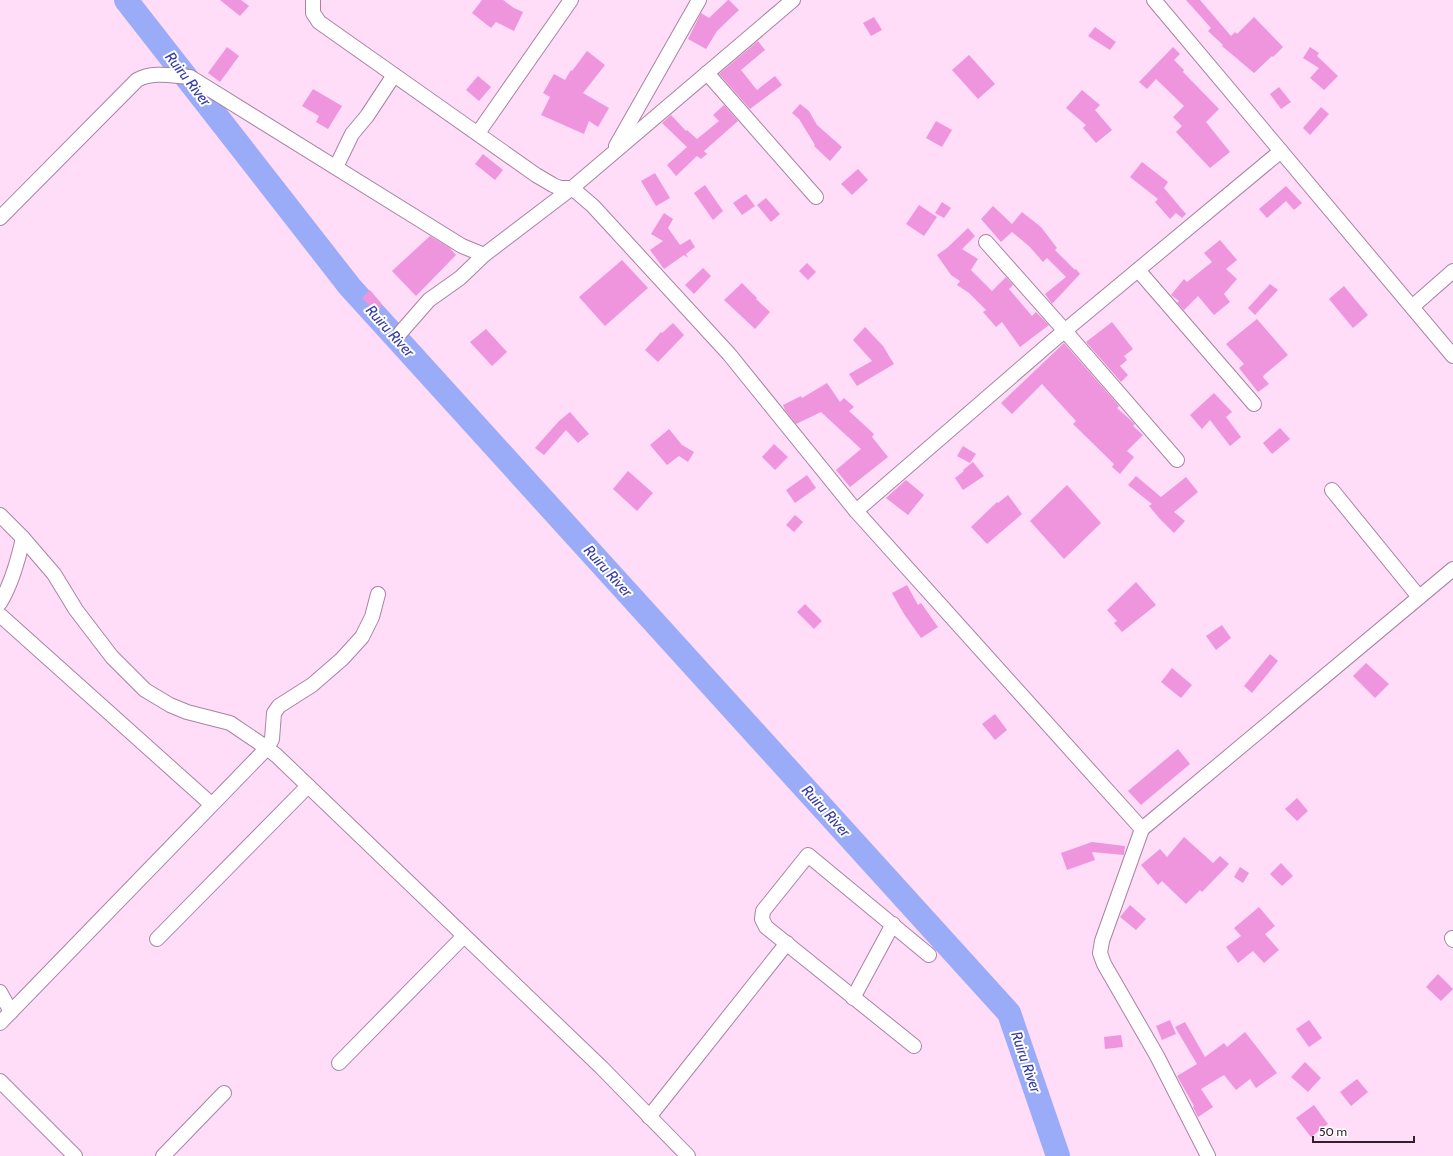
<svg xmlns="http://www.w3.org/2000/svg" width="1453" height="1156" viewBox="0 0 1453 1156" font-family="Cabin,sans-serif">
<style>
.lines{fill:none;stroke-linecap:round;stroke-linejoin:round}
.river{stroke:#9aabf8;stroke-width:24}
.building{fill:#ef95de}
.minor-casing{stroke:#aa83a2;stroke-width:16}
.minor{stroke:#fff;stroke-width:14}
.labels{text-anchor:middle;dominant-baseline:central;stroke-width:4;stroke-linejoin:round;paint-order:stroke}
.water-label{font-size:15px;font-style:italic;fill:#373ca9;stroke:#fff}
</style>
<rect width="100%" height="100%" fill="#ffdcf7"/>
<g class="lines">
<polyline class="river" points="126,0 350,287 1009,1013 1058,1156"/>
</g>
<g class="building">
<polygon points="220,0 241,0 249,6 240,16"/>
<polygon points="482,0 503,0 514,8 523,12 514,31 496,22 491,28 472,13"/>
<polygon points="728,0 729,0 739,10 717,31 706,49 688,39 701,13 709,18"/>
<polygon points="1186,0 1200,0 1231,36 1235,32 1237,34 1254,17 1283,47 1273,57 1272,56 1254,73 1222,46 1223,45 1208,31 1211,28"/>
<polygon points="874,17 882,30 871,36 863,23"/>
<polygon points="1095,27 1116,42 1110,50 1088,36"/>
<polygon points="758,41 765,50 741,70 757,90 775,76 782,85 750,109 719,74"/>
<polygon points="227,47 239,56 220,82 208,73"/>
<polygon points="1173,47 1180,54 1174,60 1184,70 1183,72 1219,109 1206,122 1230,152 1210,168 1176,132 1182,126 1173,117 1184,106 1156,79 1147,89 1139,82"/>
<polygon points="1310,47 1319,53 1317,56 1338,76 1324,90 1310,78 1319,68 1303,58"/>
<polygon points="587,51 605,65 583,93 609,108 598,127 589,121 584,134 541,115 550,97 543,93 554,74 565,80 571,70 572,71"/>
<polygon points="969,55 995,84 978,99 952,70"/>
<polygon points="478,76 491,87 479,101 466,90"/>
<polygon points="1279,87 1291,102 1281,109 1270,94"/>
<polygon points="313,89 342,106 328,129 316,122 319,116 302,106"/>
<polygon points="1082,90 1100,105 1095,110 1112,130 1096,143 1083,128 1086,125 1066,108"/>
<polygon points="800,104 809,111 817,125 842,147 830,161 814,146 815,145 799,119 792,113"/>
<polygon points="724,105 738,121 704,151 707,154 701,159 697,156 676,176 667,165 687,147 662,123 671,115 686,131 687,130 697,139 719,121 713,115"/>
<polygon points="1321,107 1329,114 1310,135 1303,128"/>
<polygon points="936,121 952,130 942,147 926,138"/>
<polygon points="483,154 503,170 495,180 475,164"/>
<polygon points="1142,162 1168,182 1164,188 1186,214 1182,218 1176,213 1170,219 1155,202 1158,199 1130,177"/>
<polygon points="858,169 868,180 852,195 841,184"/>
<polygon points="655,173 670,198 656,206 641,181"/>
<polygon points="705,185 723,211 713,220 694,193"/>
<polygon points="1286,186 1302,203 1294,210 1286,201 1267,218 1259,209"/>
<polygon points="746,194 755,206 742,215 733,203"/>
<polygon points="766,198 780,214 771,222 757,205"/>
<polygon points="942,202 951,208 944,218 935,213"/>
<polygon points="919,205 937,217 924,236 906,224"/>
<polygon points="993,206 1012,224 1022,212 1041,227 1057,248 1055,250 1075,270 1076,269 1080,274 1052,304 1045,294 1066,277 1047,258 1043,262 1030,247 1012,232 1001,242 981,219"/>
<polygon points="664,213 673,219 668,228 680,245 690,239 695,247 686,254 688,258 684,255 664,269 650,250 663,241 651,234"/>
<polygon points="968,228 975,236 962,249 978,259 971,270 992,291 1006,277 1013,285 1009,289 1032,316 1036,312 1049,325 1020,347 1002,322 996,327 983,312 986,310 969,293 957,285 960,281 951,275 937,255 947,248"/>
<polygon points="430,236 450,248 456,255 416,296 392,271"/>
<polygon points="1220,240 1237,260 1226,269 1237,279 1224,294 1230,302 1214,315 1198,296 1184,310 1177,303 1179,301 1171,295 1184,279 1187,282 1212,262 1204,253"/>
<polygon points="622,260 648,288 605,326 579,297"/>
<polygon points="807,263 816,272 808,280 799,271"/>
<polygon points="703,268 711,276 694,294 685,285"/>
<polygon points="742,283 757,298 756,299 770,312 755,329 724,300"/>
<polygon points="1270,284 1278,290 1255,315 1248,308"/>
<polygon points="1344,286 1368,315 1353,328 1329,299"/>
<polygon points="370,290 381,303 381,307 376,312 362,298"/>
<polygon points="1257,319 1288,355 1264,375 1263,377 1269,384 1258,392 1239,368 1244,364 1226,344"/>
<polygon points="1112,322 1133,349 1124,356 1127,360 1120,366 1128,375 1121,382 1086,342"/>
<polygon points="673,323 684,335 658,362 645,350 661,332 662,333"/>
<polygon points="865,327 883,346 894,364 857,386 849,374 872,361 853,340"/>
<polygon points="486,329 507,352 492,366 470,342"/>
<polygon points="1064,343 1119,406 1117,408 1135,424 1133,426 1143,435 1127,451 1134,457 1120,474 1112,467 1114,464 1073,424 1076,421 1042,384 1012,414 1001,403"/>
<polygon points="827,383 840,402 844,398 854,407 849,411 874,434 872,437 888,457 850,487 836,470 861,449 821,412 796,424 785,410 783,405 801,396 802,398"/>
<polygon points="1214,393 1232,412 1226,417 1241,437 1230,446 1210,420 1202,429 1190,415"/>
<polygon points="570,412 589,434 578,443 566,430 544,455 535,448 559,421"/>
<polygon points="1280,428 1290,439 1272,454 1263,443"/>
<polygon points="669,429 682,445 694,452 688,462 679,456 667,465 650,445"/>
<polygon points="774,444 788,457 775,470 762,457"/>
<polygon points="963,446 976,454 970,463 957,456"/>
<polygon points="973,462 984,476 963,490 955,478 964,471 963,470"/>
<polygon points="628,471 653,493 637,511 613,489"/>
<polygon points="807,475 816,488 795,503 786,490"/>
<polygon points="1136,476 1161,497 1186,477 1198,492 1174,512 1185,521 1174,533 1160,519 1149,506 1152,504 1128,485"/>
<polygon points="906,480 924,495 908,515 886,498"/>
<polygon points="1067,485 1101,523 1064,559 1030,521"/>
<polygon points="1008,495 1022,514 987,544 971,527 997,502 998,503"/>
<polygon points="795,515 803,522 794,532 786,525"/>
<polygon points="1136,582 1156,605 1122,632 1114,623 1117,621 1107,610"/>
<polygon points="907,585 918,605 921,603 938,627 921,638 904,614 892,593"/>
<polygon points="805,604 822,621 814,629 797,612"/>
<polygon points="1222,625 1231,638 1216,650 1206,636"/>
<polygon points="1270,654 1278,661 1252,693 1244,686"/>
<polygon points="1366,663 1389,684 1375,698 1353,676"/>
<polygon points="1172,668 1192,685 1181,698 1161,682"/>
<polygon points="995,714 1007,730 995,740 982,724"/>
<polygon points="1178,749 1190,764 1141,805 1128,791"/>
<polygon points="1297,798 1308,811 1297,821 1285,809"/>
<polygon points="1184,837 1213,863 1220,856 1229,864 1202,892 1200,890 1186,904 1162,881 1158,885 1141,865 1160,849 1167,857"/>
<polygon points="1092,842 1125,846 1124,855 1092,852 1095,860 1067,870 1061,853"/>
<polygon points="1281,863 1293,876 1282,886 1270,874"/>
<polygon points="1240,867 1249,873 1243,883 1234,877"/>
<polygon points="1130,905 1146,919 1136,930 1120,917"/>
<polygon points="1259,907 1275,926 1265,934 1279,950 1264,963 1253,951 1238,963 1226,947 1241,936 1234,928"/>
<polygon points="1438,974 1453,989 1441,1001 1426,987"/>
<polygon points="1170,1020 1176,1034 1162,1040 1156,1026"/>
<polygon points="1309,1020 1322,1038 1309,1047 1296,1029"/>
<polygon points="1185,1022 1205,1057 1224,1043 1227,1047 1245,1032 1277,1073 1256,1088 1250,1079 1236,1090 1224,1075 1201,1089 1213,1107 1198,1117 1193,1107 1194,1106 1177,1076 1197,1064 1175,1027"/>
<polygon points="1121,1035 1123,1047 1105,1049 1104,1037"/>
<polygon points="1305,1062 1321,1078 1308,1092 1291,1077"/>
<polygon points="1357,1079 1368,1092 1351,1106 1340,1092"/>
<polygon points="1314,1105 1328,1124 1311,1137 1296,1118"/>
</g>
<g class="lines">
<defs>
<g id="minor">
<polyline points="313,0 313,13 319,22 536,175 553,185 560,188 572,188 593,206 729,354 856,511 1142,829"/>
<polyline points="1154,0 1453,356"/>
<polyline points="707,73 816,197"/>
<polyline points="478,133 571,0"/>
<polyline points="616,146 699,0"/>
<polyline points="336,167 352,134 367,116 394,75"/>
<path d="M0 218 137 80C153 71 173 76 190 77L462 246 484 255 572 188 793 0"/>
<polyline points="986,242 1065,331 1177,460"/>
<polyline points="1138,270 1254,404"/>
<polyline points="1412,307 1453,271"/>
<polyline points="401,332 429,300 460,278 484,255"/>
<polyline points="1332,490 1419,597"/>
<polyline points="856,511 1056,338 1281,151"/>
<polyline points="0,515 23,538 54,574 76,610 112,657 145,690 170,705 187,712 230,723 267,748 272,739 274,713 279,706 312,685 342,659 362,637 372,617 378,594"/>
<path d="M0 603C12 583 18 561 23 538"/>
<polyline points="0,615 211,804"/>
<polyline points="1452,938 1453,940"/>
<polyline points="157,939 308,786"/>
<polyline points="0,992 11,1012"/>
<polyline points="853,998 893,924"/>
<polyline points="0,1023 267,748 277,756 602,1068 688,1156"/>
<polyline points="914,1046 766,927 762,919 763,911 808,855 929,955"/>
<polyline points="339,1063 464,936"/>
<polyline points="0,1081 75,1156"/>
<polyline points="649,1117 787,943"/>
<polyline points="163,1156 224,1093"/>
<polyline points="1208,1156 1157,1056 1104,964 1100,953 1102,941 1142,829 1453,569"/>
</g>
</defs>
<use href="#minor" class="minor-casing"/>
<use href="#minor" class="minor"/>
</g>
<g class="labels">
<g class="water-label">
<text transform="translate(188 79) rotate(52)">Ruiru River</text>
<text transform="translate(390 331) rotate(48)">Ruiru River</text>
<text transform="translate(608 571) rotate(48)">Ruiru River</text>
<text transform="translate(826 811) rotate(48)">Ruiru River</text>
<text transform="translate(1026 1062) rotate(71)">Ruiru River</text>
</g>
</g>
<path d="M1313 1136v6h101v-6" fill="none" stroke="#30212d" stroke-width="2"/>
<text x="1319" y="1136" font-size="12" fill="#30212d" stroke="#ffffff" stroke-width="3" paint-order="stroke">50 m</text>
</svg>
